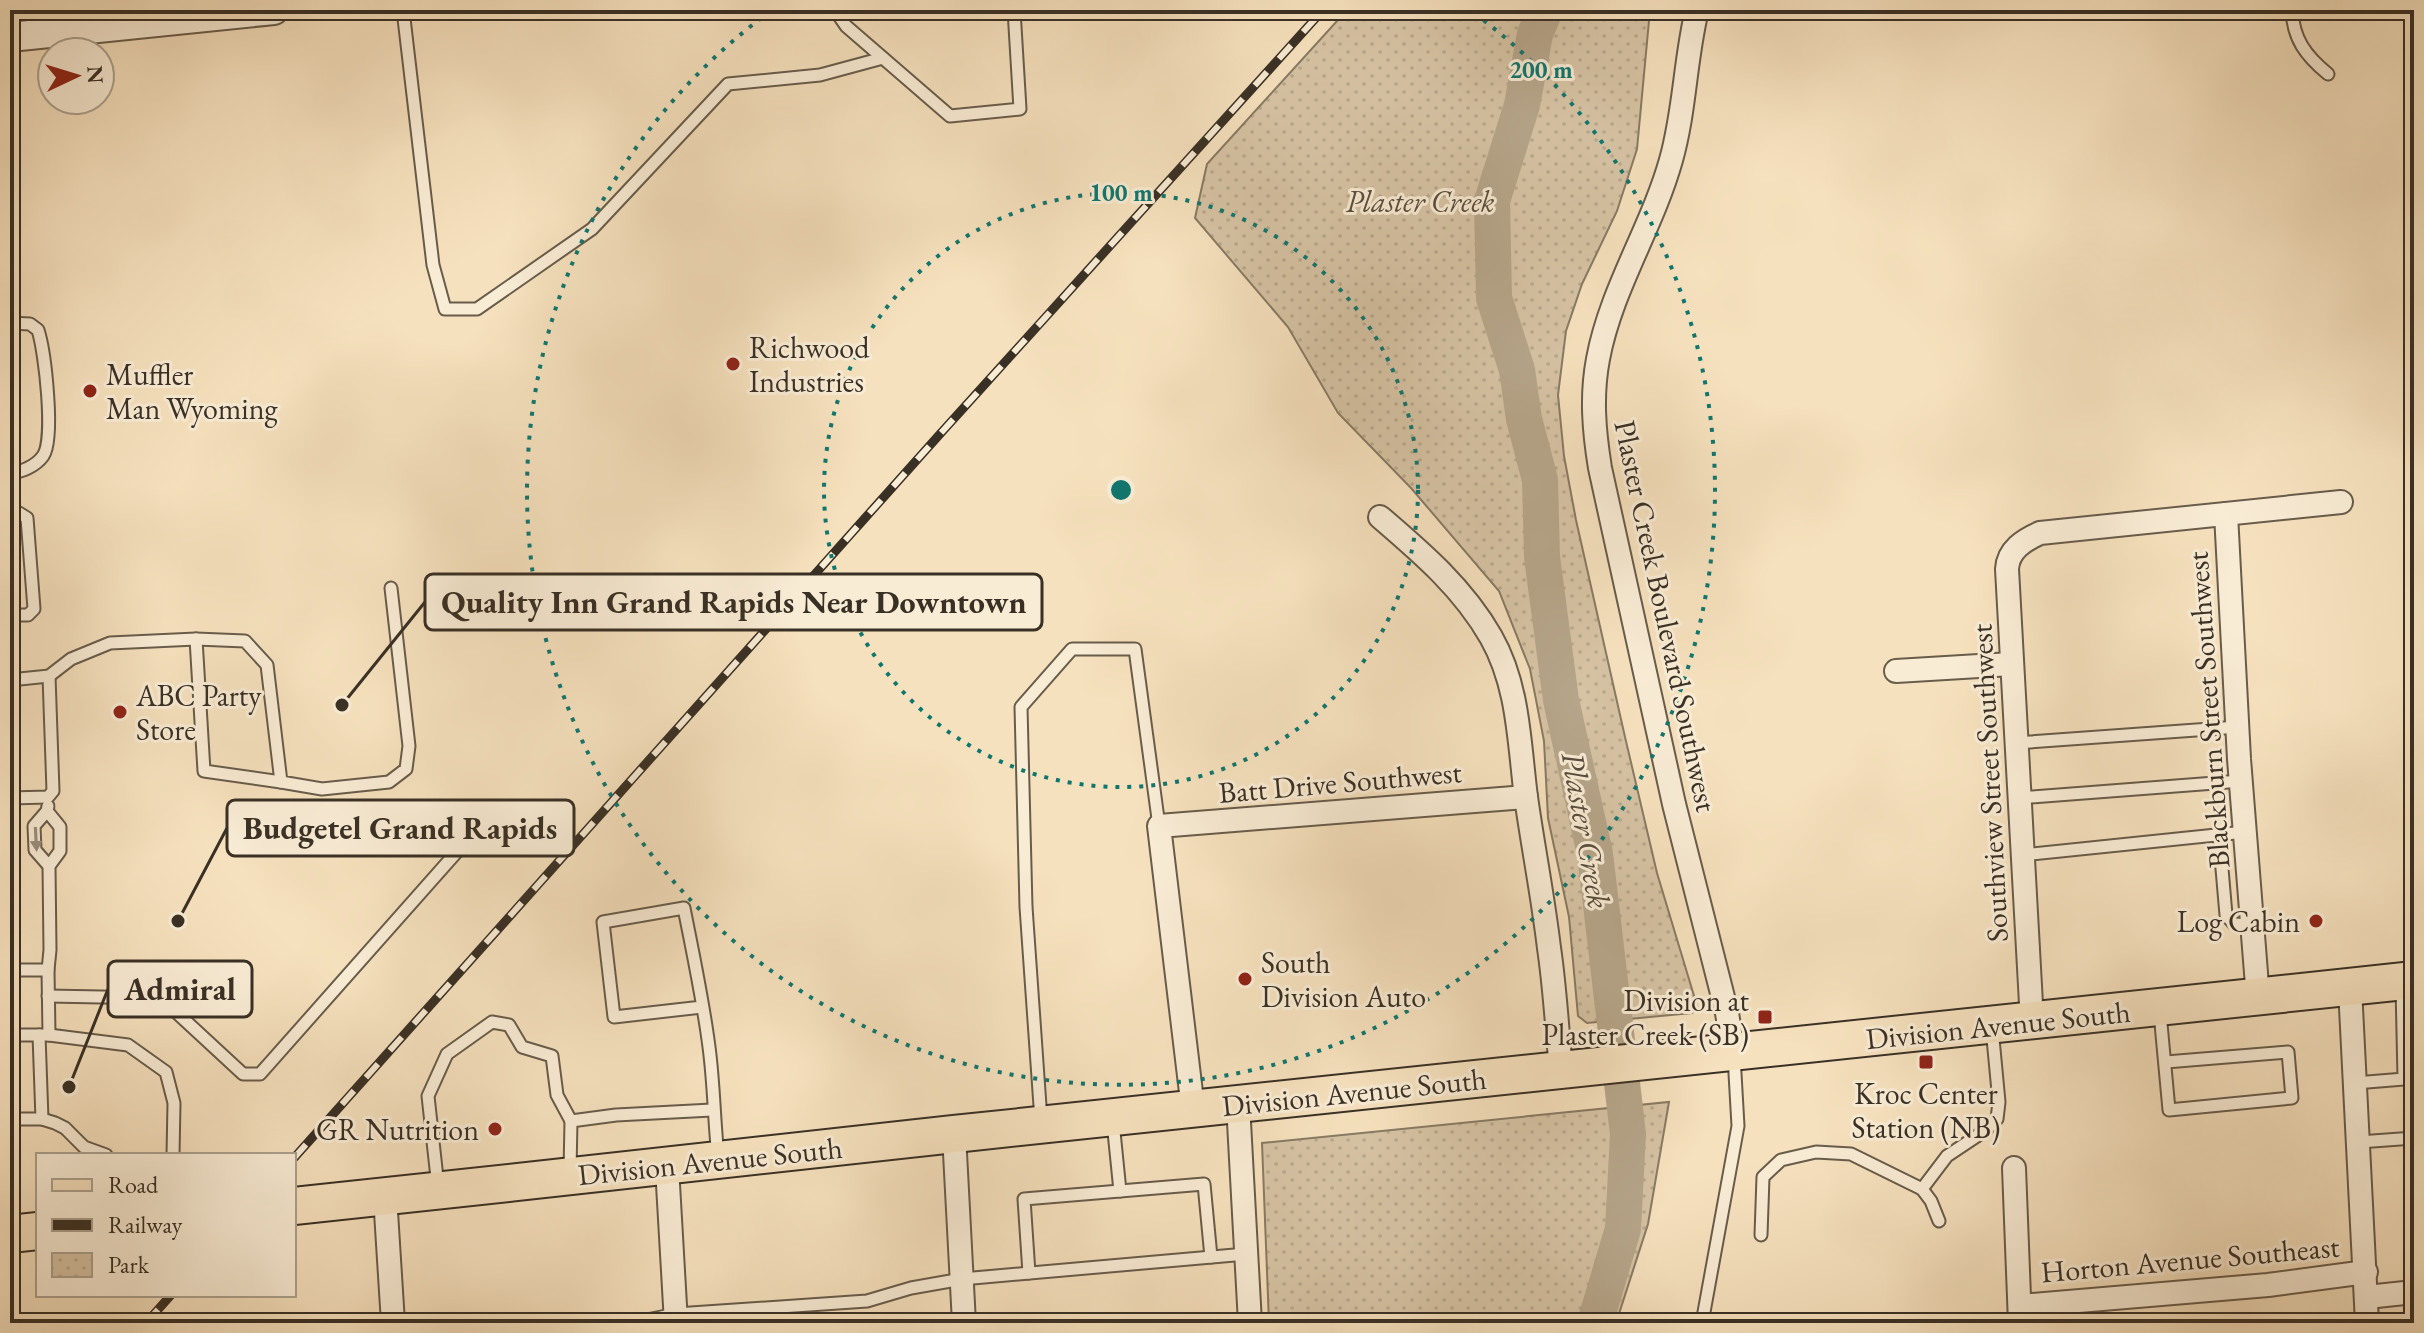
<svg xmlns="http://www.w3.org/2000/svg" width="2424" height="1333" viewBox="0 0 2424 1333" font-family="'EB Garamond',serif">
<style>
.park{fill:url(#park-dots);stroke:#887a64;stroke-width:2}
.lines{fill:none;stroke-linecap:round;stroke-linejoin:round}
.river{stroke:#b6a58a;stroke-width:36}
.service-casing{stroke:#685c4b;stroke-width:15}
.minor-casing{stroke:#685c4b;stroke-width:26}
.tertiary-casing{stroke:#685c4b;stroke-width:32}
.primary-casing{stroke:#393025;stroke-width:40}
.service{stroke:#f9ecd5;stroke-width:11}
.minor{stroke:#f9ecd5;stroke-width:22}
.tertiary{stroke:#f9ecd5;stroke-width:28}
.primary{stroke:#f6e1be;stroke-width:36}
.rail-casing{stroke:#393025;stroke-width:9}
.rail{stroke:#f9ecd5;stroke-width:6;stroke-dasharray:18;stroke-linecap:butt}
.oneway{fill:#998e7d}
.ring{fill:none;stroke:#0f766e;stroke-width:4;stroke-dasharray:4 8}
.poi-dot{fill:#8f2418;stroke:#f9ecd5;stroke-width:3}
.labels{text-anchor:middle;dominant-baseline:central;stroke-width:6;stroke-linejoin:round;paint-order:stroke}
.park-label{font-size:30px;font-style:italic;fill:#584d3e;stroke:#f9ecd5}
.poi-label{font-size:30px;fill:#393025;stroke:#f9ecd5;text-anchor:start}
.street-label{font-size:30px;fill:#393025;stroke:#f9ecd5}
.water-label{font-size:32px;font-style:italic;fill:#584d3e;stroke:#f9ecd5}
.centre{fill:#0f766e;stroke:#f9ecd5;stroke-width:4}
.ring-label{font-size:24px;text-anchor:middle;font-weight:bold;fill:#0f766e;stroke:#f9ecd5;stroke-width:6;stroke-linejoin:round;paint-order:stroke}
.leader{fill:none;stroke:#393025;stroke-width:3}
.callout-dot{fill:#393025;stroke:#f9ecd5;stroke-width:3}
.callout{fill:#f9ecd5;stroke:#393025;stroke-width:3}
.callout-label{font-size:32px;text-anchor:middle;font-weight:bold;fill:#393025}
</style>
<defs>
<pattern id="park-dots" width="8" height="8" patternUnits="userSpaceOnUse" patternTransform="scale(2)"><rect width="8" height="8" fill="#d6c3a4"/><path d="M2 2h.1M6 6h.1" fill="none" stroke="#b8a88d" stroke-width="1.8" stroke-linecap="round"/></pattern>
</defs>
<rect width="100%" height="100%" fill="#f6e1be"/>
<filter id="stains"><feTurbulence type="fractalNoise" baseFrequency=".0025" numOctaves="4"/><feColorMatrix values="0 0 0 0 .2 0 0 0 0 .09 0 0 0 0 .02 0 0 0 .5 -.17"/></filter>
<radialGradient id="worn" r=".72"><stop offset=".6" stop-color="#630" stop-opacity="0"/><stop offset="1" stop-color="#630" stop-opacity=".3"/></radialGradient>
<g class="park">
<polygon points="1347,10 1650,10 1637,149 1617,211 1582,284 1566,331 1558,395 1564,456 1576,520 1625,737 1657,873 1698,1009 1692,1013 1587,1023 1578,1016 1569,917 1548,818 1544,741 1530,669 1499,591 1411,488 1338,413 1288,327 1195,218 1207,164"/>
<polygon points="1669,1102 1648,1224 1616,1323 1269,1323 1262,1143"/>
</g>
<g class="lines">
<polyline class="river" points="1545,10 1535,34 1522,105 1492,201 1494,298 1517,370 1524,419 1540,480 1542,557 1561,700 1595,854 1628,1134 1623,1229 1595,1323"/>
<defs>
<g id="service">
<polyline points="50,10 52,33"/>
<polyline points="403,10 433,265 445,309 477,309 592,229 728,84 820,75 883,58"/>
<polyline points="835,10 846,26 950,116 1020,109 1014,10"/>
<path d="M2292 10C2293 39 2306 56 2328 74"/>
<path d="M10 323 30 324 38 330C45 352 55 439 43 456 35 467 22 471 10 474"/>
<polyline points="10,514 19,513 27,518 34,609 28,615 10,615"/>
<polyline points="196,639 204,771 281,782"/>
<polyline points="10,680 49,676 71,659 110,643 196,639 245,641 267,665 281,782 322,789 389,782 406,769 409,746 391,588"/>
<polyline points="2016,743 2238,727"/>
<polyline points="10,798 48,797 53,791 49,676"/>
<polyline points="2019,798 2241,781"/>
<polyline points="48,806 47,811 34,826 35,850 49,866"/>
<polyline points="2219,834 2226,915 2234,924 2251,925"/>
<polyline points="2022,855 2245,832"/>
<polyline points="10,970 48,970 50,950 49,866 60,851 60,827 47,811"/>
<polyline points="48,970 49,1035"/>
<polyline points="48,996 155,998 163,1000 243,1074 260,1074 470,837"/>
<path d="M702 1007 614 1017 603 922 684 908C693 954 703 1000 709 1047 714 1084 714 1120 718 1157"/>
<polyline points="2160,1013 2169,1110 2292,1098 2288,1052 2166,1062"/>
<polyline points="10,1035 49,1035 128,1045 166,1072 174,1103 173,1155"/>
<polyline points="39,1035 42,1119"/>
<polyline points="2355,1083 2404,1079 2402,986"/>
<polyline points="10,1119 42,1119 55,1123 65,1128 84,1147 106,1155"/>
<polyline points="1041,1120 1026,907 1021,707 1072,649 1135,649 1159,826"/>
<polyline points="1113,1122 1120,1191"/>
<polyline points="2359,1142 2414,1138"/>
<polyline points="570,1171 571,1121 616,1115 712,1110"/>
<polyline points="438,1187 428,1096 447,1054 492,1022 509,1025 522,1047 552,1056 557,1095 571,1121"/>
<polyline points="1922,1189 1947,1156 1986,1130 1997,1119 1999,1102 1992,1028"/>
<polyline points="1761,1235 1763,1177 1781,1160 1816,1152 1851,1154 1922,1189 1931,1201 1939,1221"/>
<polyline points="1029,1273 1024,1199 1204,1184 1211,1257"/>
<polyline points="632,1323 676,1314 867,1301 911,1288 962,1279 1246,1254"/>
<polyline points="1702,1323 1738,1126 1734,1056"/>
</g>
<g id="minor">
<path d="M1697 10C1685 59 1685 111 1671 160 1652 228 1611 289 1598 359 1591 396 1594 431 1600 468L1674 804 1727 1013 1733 1051"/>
<polyline points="2226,514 2239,759 2258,998"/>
<path d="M1380 517C1422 553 1463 588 1491 637 1519 686 1519 743 1526 797 1533 847 1543 897 1549 948 1555 988 1557 1029 1561 1069"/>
<polyline points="1896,671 2012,664"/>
<polyline points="2350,988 2367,1323"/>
<path d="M2032 1022 2007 569C2008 550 2024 540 2040 533L2341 502"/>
<polyline points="1238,1104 1250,1323"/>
<polyline points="1193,1109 1159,826 1526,797"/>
<polyline points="954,1134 964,1323"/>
<polyline points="667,1167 676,1323"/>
<polyline points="2014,1168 2020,1323"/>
<polyline points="385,1196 393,1323"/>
<polyline points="2367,1297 2414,1292"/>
<polyline points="2020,1306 2268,1285 2366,1272"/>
</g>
<polyline id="tertiary" points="10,37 274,10"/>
<g id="primary">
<path d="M294 1206C514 1182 734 1160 954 1134L2414 980"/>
<polyline points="10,1234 38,1231"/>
</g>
</defs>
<use href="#service" class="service-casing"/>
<use href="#minor" class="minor-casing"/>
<use href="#tertiary" class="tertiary-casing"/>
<use href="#primary" class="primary-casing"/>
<use href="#service" class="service"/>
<use href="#minor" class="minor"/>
<use href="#tertiary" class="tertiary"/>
<use href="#primary" class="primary"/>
<defs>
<g id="rail">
<polyline points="294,1158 940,434 1323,10"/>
<polyline points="146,1323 171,1295"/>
</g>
</defs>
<use href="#rail" class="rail-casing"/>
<use href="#rail" class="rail"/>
</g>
<defs><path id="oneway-solid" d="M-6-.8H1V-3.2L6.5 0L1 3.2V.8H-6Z" transform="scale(2)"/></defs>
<use class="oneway" href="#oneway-solid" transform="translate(36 839) rotate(87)"/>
<g class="ring">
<circle cx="1121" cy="490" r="297"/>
<path d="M1474 13A594 594 0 1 1 768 13"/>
</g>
<g class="poi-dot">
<circle cx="733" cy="364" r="8"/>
<circle cx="90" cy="391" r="8"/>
<circle cx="120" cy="712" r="8"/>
<circle cx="2316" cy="921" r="8"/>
<circle cx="1245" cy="979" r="8"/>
<rect x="1757" y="1009" width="16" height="16" rx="4"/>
<rect x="1918" y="1054" width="16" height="16" rx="4"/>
<circle cx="495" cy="1129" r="8"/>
</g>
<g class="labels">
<g class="park-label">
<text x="1420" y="201">Plaster Creek</text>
</g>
<g class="poi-label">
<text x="749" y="347">Richwood<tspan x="749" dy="34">Industries</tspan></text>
<text x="106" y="374">Muffler<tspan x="106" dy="34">Man Wyoming</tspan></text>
<text x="136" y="695">ABC Party<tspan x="136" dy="34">Store</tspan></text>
<text x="2300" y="921" text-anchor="end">Log Cabin</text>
<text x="1261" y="962">South<tspan x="1261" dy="34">Division Auto</tspan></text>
<text x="1749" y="1000" text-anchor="end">Division at<tspan x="1749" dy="34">Plaster Creek (SB)</tspan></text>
<text x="1926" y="1093" text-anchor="middle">Kroc Center<tspan x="1926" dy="34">Station (NB)</tspan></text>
<text x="479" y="1129" text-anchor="end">GR Nutrition</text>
</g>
<g class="street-label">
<text transform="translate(1666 616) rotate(78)">Plaster Creek Boulevard Southwest</text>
<text transform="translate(2208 710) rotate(-94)">Blackburn Street Southwest</text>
<text transform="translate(1340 782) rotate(-5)">Batt Drive Southwest</text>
<text transform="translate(1989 783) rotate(-93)">Southview Street Southwest</text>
<text transform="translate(1998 1025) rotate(-6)">Division Avenue South</text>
<text transform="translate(1354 1092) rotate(-6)">Division Avenue South</text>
<text transform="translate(710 1161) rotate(-6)">Division Avenue South</text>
<text transform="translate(2190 1259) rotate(-5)">Horton Avenue Southeast</text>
</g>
<g class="water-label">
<text transform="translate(1586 830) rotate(80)">Plaster Creek</text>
</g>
</g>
<circle cx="1121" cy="490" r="12" class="centre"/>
<g class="ring-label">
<text x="1541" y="78">200 m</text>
<text x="1121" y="201">100 m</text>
</g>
<path class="leader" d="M342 705L425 602M178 921L227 828M69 1087L108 989"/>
<g class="callout-dot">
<circle cx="342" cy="705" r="8"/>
<circle cx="178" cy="921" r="8"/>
<circle cx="69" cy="1087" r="8"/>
</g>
<g class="callout">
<rect x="425" y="574" width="617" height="56" rx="8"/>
<rect x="227" y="800" width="347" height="56" rx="8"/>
<rect x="108" y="961" width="144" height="56" rx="8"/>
</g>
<g class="callout-label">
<text x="734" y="613">Quality Inn Grand Rapids Near Downtown</text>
<text x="400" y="839">Budgetel Grand Rapids</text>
<text x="180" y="1000">Admiral</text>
</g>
<rect width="2424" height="1333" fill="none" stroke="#f6e1be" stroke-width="40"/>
<rect x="12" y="12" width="2400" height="1309" fill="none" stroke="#393025" stroke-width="4"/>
<rect x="20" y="20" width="2384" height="1293" fill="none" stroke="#393025" stroke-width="2"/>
<rect x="36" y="1153" width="260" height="144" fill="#f9ecd5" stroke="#aca18f" stroke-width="2"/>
<rect x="52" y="1179" width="40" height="12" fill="#f6e1be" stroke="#aca18f" stroke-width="2"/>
<text x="108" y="1193" font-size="24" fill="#393025">Road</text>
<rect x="52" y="1219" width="40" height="12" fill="#393025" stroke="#aca18f" stroke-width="2"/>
<text x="108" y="1233" font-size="24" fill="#393025">Railway</text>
<rect x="52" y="1253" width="40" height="24" fill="url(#park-dots)" stroke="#aca18f" stroke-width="2"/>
<text x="108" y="1273" font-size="24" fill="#393025">Park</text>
<g transform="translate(76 76) rotate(86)"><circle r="38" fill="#f9ecd5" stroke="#aca18f" stroke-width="2"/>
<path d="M0-6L14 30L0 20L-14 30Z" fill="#8f2418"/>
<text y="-12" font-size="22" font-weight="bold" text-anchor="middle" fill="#393025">N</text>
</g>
<rect width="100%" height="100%" filter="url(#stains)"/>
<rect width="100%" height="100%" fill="url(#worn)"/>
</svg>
